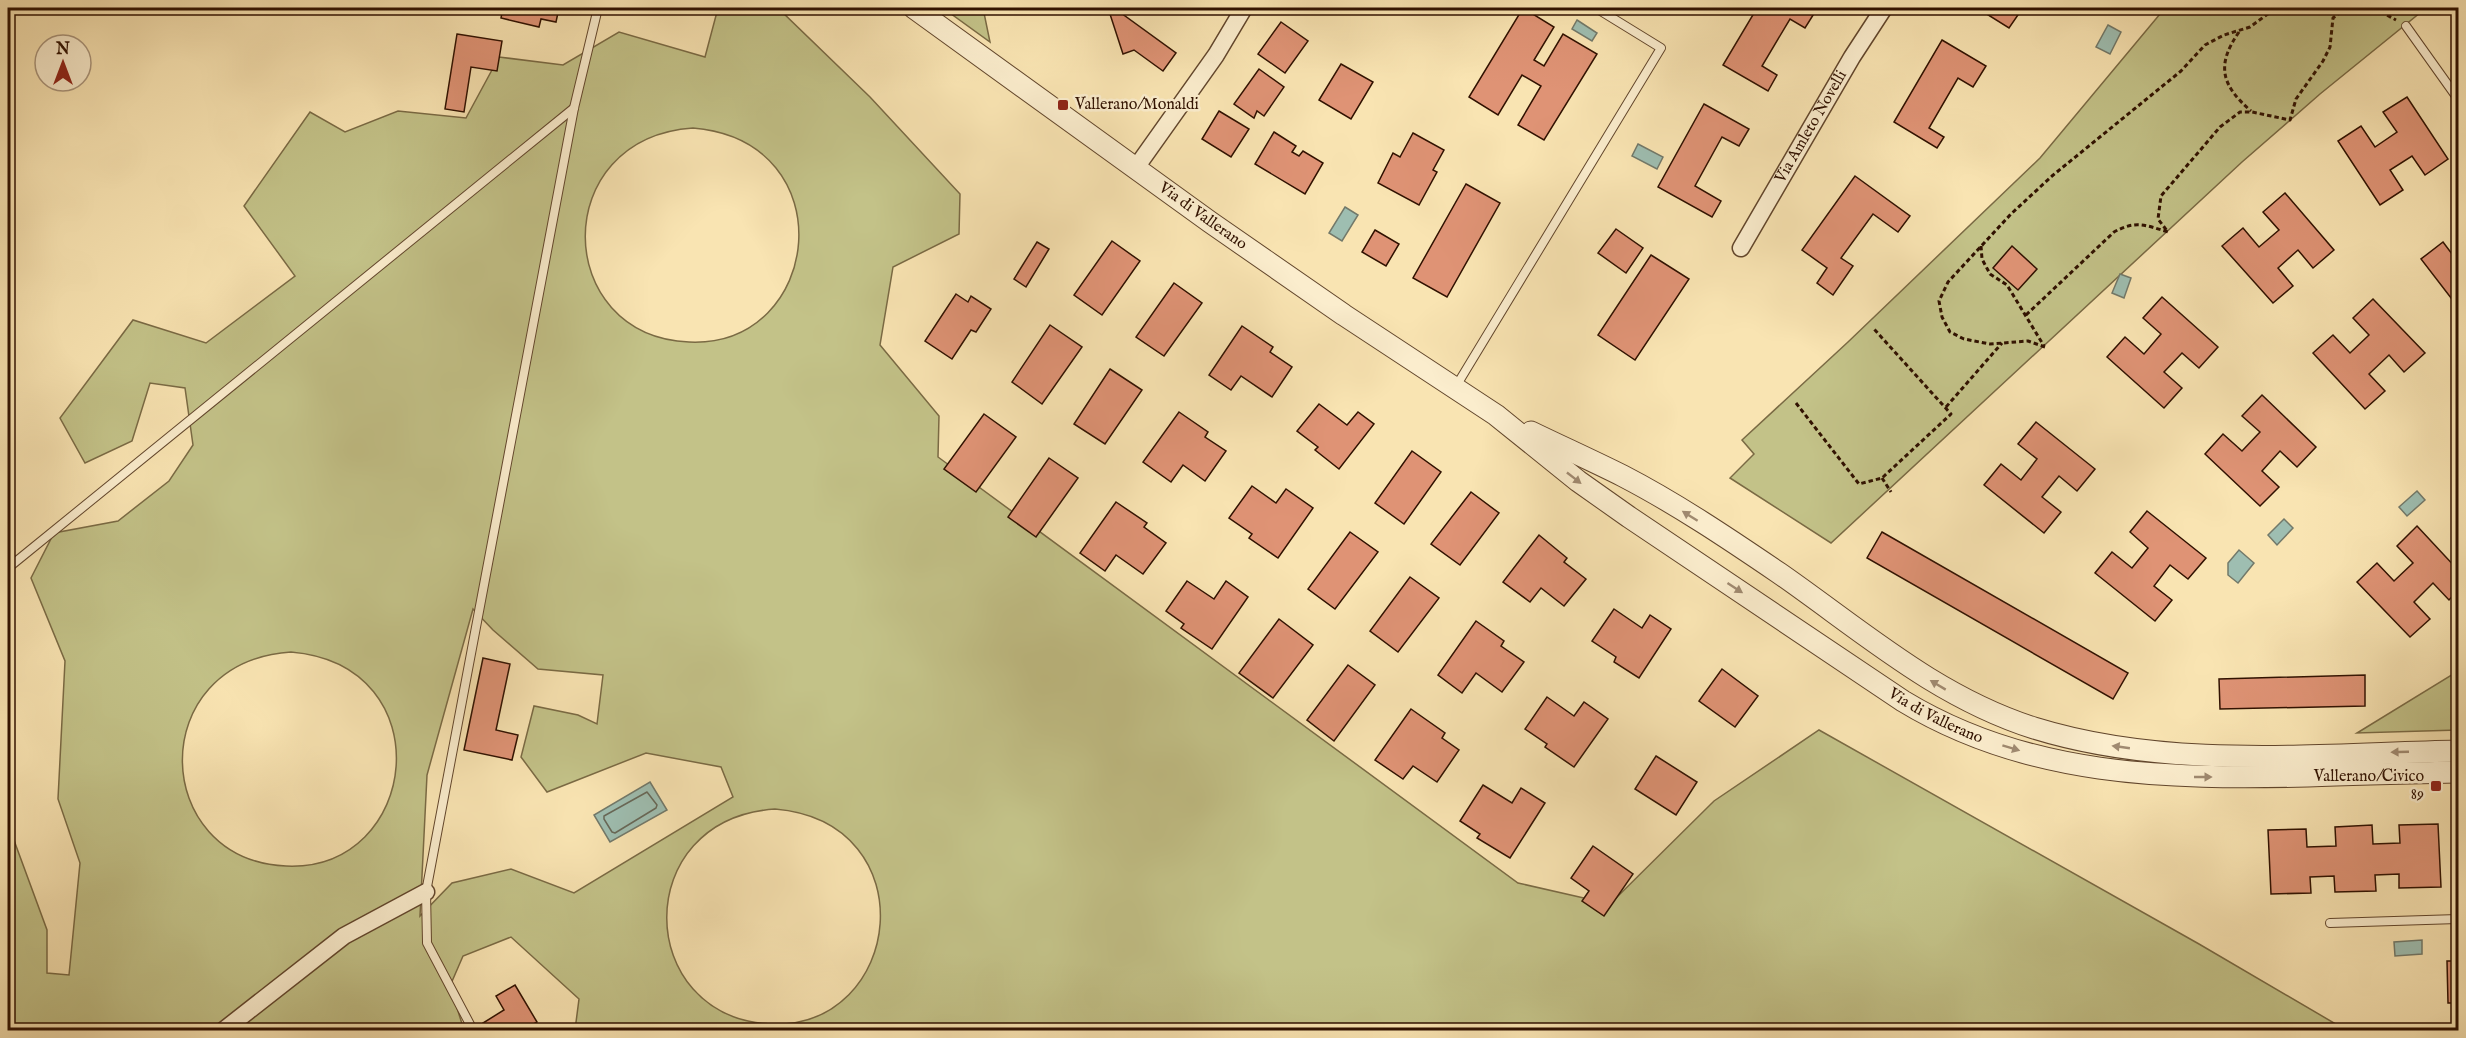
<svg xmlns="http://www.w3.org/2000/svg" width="2466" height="1038" viewBox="0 0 2466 1038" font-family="'IM FELL English',serif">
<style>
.green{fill:#c3c288;stroke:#7a6a44;stroke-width:1.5;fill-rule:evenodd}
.water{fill:#9ebeb1;stroke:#72796a;stroke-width:1.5}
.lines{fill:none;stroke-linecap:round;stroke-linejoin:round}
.shore{stroke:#676858;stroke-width:1.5}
.building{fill:#df9375;stroke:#301100;stroke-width:1.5}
.service-casing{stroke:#62462c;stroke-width:10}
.minor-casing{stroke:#62462c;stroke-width:19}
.tertiary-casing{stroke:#62462c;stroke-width:23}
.path{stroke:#301100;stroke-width:3;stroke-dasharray:4.5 3;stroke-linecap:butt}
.service{stroke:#fbedcd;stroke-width:8}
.minor{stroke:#fbedcd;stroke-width:16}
.tertiary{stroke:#fbedcd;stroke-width:21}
.oneway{fill:#a08a71}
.poi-dot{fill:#8f2418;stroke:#fbedcd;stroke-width:2}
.labels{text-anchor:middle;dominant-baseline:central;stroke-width:5;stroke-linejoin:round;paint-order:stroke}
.poi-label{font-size:16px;fill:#301100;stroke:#fbedcd;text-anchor:start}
.street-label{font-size:16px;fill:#301100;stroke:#fbedcd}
</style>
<rect width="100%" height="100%" fill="#f9e4b2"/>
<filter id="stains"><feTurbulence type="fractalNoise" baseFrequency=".00333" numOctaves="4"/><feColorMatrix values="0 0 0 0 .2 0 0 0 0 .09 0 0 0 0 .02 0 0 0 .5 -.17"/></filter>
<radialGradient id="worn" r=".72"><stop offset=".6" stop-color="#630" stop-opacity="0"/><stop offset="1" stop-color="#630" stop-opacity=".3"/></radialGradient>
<g class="green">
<path d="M718 8H771L782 12 870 97 960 194 959 234 893 267 880 345 939 416 938 457 1518 883 1610 904 1714 801 1819 730 2199 944 2346 1030H575L579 999 511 937 463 956 450 986 464 1030H8V824L47 930V973L69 975 80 863 58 799 65 661 31 578 54 533 118 521 169 481 193 445 185 388 150 383 132 441 85 463 60 418 133 320 206 343 295 276 244 206 310 112 345 132 398 111 466 118 499 57 563 65 619 32 705 57ZM693 128C846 141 823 348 689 342 552 336 548 138 693 128ZM473 609 493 630 538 669 603 675 597 724 578 715 534 706 521 757 547 792 646 753 721 767 733 797 574 893 511 869 452 883 420 916 427 775ZM291 652C444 665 420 872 286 866 150 860 144 662 291 652ZM775 809C928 822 904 1030 770 1024 634 1017 629 819 775 809Z"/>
<polygon points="943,8 983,8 990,42"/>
<polygon points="2165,8 2426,8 2320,94 2242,162 1831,543 1730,478 1754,454 1742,440 1848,342 2040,158"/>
<polygon points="2458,671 2458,730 2357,733"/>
</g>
<g class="water">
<polygon points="1577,20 1597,33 1592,41 1572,29"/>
<polygon points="2108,25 2121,32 2110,54 2096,47"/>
<polygon points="1638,144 1663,157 1657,169 1632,156"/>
<polygon points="1345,207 1358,215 1342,241 1329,233"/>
<polygon points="2120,274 2131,278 2124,298 2112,293"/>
<polygon points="2417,491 2425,500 2407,516 2399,507"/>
<polygon points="2284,519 2293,528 2277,545 2268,535"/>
<polygon points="2239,550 2254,563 2238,583 2228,575 2228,563"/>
<polygon points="650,782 667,810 610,842 594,815"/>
<polygon points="2422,940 2422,954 2395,956 2394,942"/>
</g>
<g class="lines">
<polygon class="shore" points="647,792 657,805 656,808 615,833 612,832 604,819 604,816"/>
</g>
<g class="building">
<polygon points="503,8 559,8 556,22 541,19 539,27 501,18"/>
<polygon points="1108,8 1114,8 1176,53 1163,71 1134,50 1123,54"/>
<polygon points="1523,8 1554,27 1534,60 1544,66 1563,34 1597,54 1544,140 1518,125 1541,86 1522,75 1498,115 1469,97"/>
<polygon points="1757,8 1807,8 1815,12 1805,28 1790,19 1762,66 1777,75 1768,91 1723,65"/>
<polygon points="1977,8 2013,8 2020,12 2009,28"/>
<polygon points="1281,22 1308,41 1285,73 1258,54"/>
<polygon points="457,34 502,41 497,71 471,67 464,112 445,109"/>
<polygon points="1942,40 1986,66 1973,87 1958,78 1929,128 1944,137 1937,148 1894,122"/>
<polygon points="1341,64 1373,82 1351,119 1319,100"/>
<polygon points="1259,69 1284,87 1264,116 1257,111 1254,118 1234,104"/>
<polygon points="2407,97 2448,159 2425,175 2412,156 2390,170 2403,190 2380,205 2338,141 2361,126 2375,147 2397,132 2383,112"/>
<polygon points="1704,104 1749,129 1739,146 1722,137 1695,186 1721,201 1712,217 1658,187"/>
<polygon points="1219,111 1249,129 1231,157 1202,139"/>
<polygon points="1274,132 1296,146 1292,152 1299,156 1303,151 1323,163 1305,194 1255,164"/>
<polygon points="1413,133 1444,150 1433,170 1437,172 1419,205 1378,183 1393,153 1400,157"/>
<polygon points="1855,176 1910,216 1898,232 1873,214 1841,258 1853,266 1833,295 1817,283 1827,268 1802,250"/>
<polygon points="1466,184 1500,203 1447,297 1413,278"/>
<polygon points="2285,193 2334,250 2313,268 2298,250 2278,268 2293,286 2273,303 2222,246 2243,228 2259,247 2279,230 2263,212"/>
<polygon points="1616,229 1643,248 1626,273 1598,253"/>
<polygon points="1375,230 1399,244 1386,266 1362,252"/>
<polygon points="1112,241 1140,261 1102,315 1074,295"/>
<polygon points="1037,242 1049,249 1026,287 1014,279"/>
<polygon points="2443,242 2458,262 2458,307 2421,259"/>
<polygon points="2012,246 2037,269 2018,290 1993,268"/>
<polygon points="1651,255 1689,279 1635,360 1598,335"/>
<polygon points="1174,283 1202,303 1164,356 1136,337"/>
<polygon points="956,294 968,302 971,296 991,309 976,332 971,330 952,359 925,341"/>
<polygon points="2162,297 2218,347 2199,368 2182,353 2164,372 2182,388 2164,408 2107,357 2125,337 2144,354 2161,334 2143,318"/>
<polygon points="2373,299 2425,353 2404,372 2389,355 2369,374 2385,391 2365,409 2313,353 2333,335 2350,353 2369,335 2353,318"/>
<polygon points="1050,325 1082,347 1042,404 1012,382"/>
<polygon points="1242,326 1273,347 1270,352 1292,367 1272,397 1241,376 1231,390 1209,375"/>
<polygon points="1110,369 1142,390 1105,444 1074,424"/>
<polygon points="2262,395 2316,447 2297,467 2280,451 2262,471 2279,487 2260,506 2205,454 2223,434 2242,451 2260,432 2242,416"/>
<polygon points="1319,404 1347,425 1358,412 1374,424 1339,469 1315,450 1318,447 1297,431"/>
<polygon points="1179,412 1208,432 1205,437 1226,451 1205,481 1183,465 1171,482 1143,462"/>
<polygon points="984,414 1016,437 976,492 944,469"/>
<polygon points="2036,422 2095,469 2077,491 2059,476 2042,497 2061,512 2044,533 1984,485 2001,464 2021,480 2037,459 2018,444"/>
<polygon points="1412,451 1441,472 1404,524 1375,503"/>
<polygon points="1049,458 1078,478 1036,537 1008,517"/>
<polygon points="1252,486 1276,503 1286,489 1313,508 1278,558 1249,538 1252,534 1229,518"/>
<polygon points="1471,492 1499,513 1460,565 1431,544"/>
<polygon points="1116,502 1147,523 1144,527 1166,543 1143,574 1116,555 1105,571 1080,553"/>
<polygon points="2147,511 2206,558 2188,579 2170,565 2154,586 2172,600 2155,621 2095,573 2112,552 2132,568 2148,548 2130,532"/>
<polygon points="2417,526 2458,570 2458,590 2449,600 2433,583 2414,602 2430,619 2410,637 2357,582 2377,563 2394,581 2413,563 2397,546"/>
<polygon points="1350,532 1378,552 1335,609 1308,589"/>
<polygon points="1882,532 2128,673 2113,699 1867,558"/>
<polygon points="1539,535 1567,558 1564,562 1586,579 1564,606 1541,588 1530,602 1503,582"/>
<polygon points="1410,577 1439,598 1398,652 1370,631"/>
<polygon points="1187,581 1214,599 1226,581 1248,597 1212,649 1181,628 1184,624 1166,611"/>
<polygon points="1614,609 1642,628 1650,615 1671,629 1639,678 1614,662 1616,657 1592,641"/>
<polygon points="1279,619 1313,645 1273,698 1239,673"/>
<polygon points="1476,621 1504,641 1501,646 1524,662 1502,692 1476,673 1462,693 1438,675"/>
<polygon points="483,658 510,664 496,730 518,735 512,760 464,750"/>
<polygon points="1348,665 1375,685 1334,741 1307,720"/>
<polygon points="1722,669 1758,696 1735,727 1699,701"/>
<polygon points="2365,675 2365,706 2220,709 2219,679"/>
<polygon points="1547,697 1574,716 1584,702 1608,719 1574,767 1545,747 1547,744 1525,729"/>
<polygon points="1411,709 1445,733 1442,738 1459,750 1437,782 1413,766 1403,779 1375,760"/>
<polygon points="1656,756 1697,782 1676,815 1635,789"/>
<polygon points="1483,785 1512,803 1521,788 1545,803 1510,858 1477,838 1480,834 1460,821"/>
<polygon points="2438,824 2441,887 2399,888 2399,874 2375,875 2376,891 2335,892 2334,876 2310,877 2311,893 2271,894 2268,830 2306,829 2307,847 2336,846 2335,827 2372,825 2373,844 2400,843 2399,825"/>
<polygon points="1593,846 1633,874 1604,916 1582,901 1589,891 1571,878"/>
<polygon points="2447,961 2458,961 2458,1003 2448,1003"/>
<polygon points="515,985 537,1022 528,1027 529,1030 488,1030 483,1023 504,1010 496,996"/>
</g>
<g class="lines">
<defs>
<g id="service">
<polyline points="2406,26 2458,99"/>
<polyline points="1455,388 1661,48 1596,8"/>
<polyline points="8,568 574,108"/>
<polyline points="2330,923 2458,919"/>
<polyline points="473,1030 427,943 426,892 574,108 598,8"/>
</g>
<g id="minor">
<polyline points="1135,169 1216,55 1244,8"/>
<path id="s1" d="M1741 248 1852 57 1884 8"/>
<polyline points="224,1030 344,936 426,892"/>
</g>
<g id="tertiary">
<path id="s2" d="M914 8 1210 222 1344 315 1496 415 1578 481 1629 517 1903 701C2028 777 2167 779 2308 776 2358 774 2408 773 2458 772"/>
<path d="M1531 432C1562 447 1593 461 1623 476 1677 504 1729 539 1779 573 1861 630 1936 697 2034 728 2169 770 2318 754 2458 751"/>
</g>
</defs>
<use href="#service" class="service-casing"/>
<use href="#minor" class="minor-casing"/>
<use href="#tertiary" class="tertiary-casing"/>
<g class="path">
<polyline points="2374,8 2396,20"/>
<path d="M2239 32C2216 65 2221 85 2251 111"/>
<polyline points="1981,246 1982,259 1990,274 2007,285 2044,346"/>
<path d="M2026 315 2114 232C2136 220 2145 225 2168 232L2158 219 2161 196 2220 127 2240 112H2252L2290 120 2296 99 2323 61 2330 47 2333 18 2345 8"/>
<polyline points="2045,347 2028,341 1990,344 1964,339 1950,332 1942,317 1939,301 1948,282 2011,214 2052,176 2181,71 2205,45 2224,35 2250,27 2276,8"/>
<polyline points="1796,403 1859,484 1882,478 1951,414 1874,329"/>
<polyline points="1946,407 2002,343"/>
<polyline points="1882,478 1891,492"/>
</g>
<use href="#service" class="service"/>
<use href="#minor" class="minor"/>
<use href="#tertiary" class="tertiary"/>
</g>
<defs><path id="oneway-solid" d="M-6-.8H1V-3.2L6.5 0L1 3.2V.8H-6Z" transform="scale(1.5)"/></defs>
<g class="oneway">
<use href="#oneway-solid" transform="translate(1574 478) rotate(38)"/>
<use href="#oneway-solid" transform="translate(1690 516) rotate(-148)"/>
<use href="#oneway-solid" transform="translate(1735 588) rotate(33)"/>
<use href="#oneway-solid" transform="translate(1938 685) rotate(-149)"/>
<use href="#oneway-solid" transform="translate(2121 747) rotate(-172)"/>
<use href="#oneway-solid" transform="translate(2011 748) rotate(17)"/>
<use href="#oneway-solid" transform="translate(2400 752) rotate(178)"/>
<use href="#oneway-solid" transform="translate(2203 777)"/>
</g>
<g class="poi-dot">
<rect x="1057" y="99" width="12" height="12" rx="3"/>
<rect x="2430" y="780" width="12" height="12" rx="3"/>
</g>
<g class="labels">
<g class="poi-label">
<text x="1075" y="105">Vallerano/Monaldi</text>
<text x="2424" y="777" text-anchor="end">Vallerano/Civico<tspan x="2424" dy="18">89</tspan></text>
</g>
<g class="street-label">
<text stroke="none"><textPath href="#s1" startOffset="140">Via Amleto Novelli</textPath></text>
<text stroke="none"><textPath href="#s2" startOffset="356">Via di Vallerano</textPath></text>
<text stroke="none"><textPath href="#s2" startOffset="1244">Via di Vallerano</textPath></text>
</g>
</g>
<rect width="2466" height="1038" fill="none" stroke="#f9e4b2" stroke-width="30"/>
<rect x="9" y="9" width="2448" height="1020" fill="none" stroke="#301100" stroke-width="3"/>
<rect x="15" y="15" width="2436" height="1008" fill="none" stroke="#301100" stroke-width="1.5"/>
<g transform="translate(63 63)"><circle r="28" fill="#fbedcd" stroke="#aa957b" stroke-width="1.5"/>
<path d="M0-4.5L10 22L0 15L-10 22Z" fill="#8f2418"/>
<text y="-9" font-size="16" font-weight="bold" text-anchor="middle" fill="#301100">N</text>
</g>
<rect width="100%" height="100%" filter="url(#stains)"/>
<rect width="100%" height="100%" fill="url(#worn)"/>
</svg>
